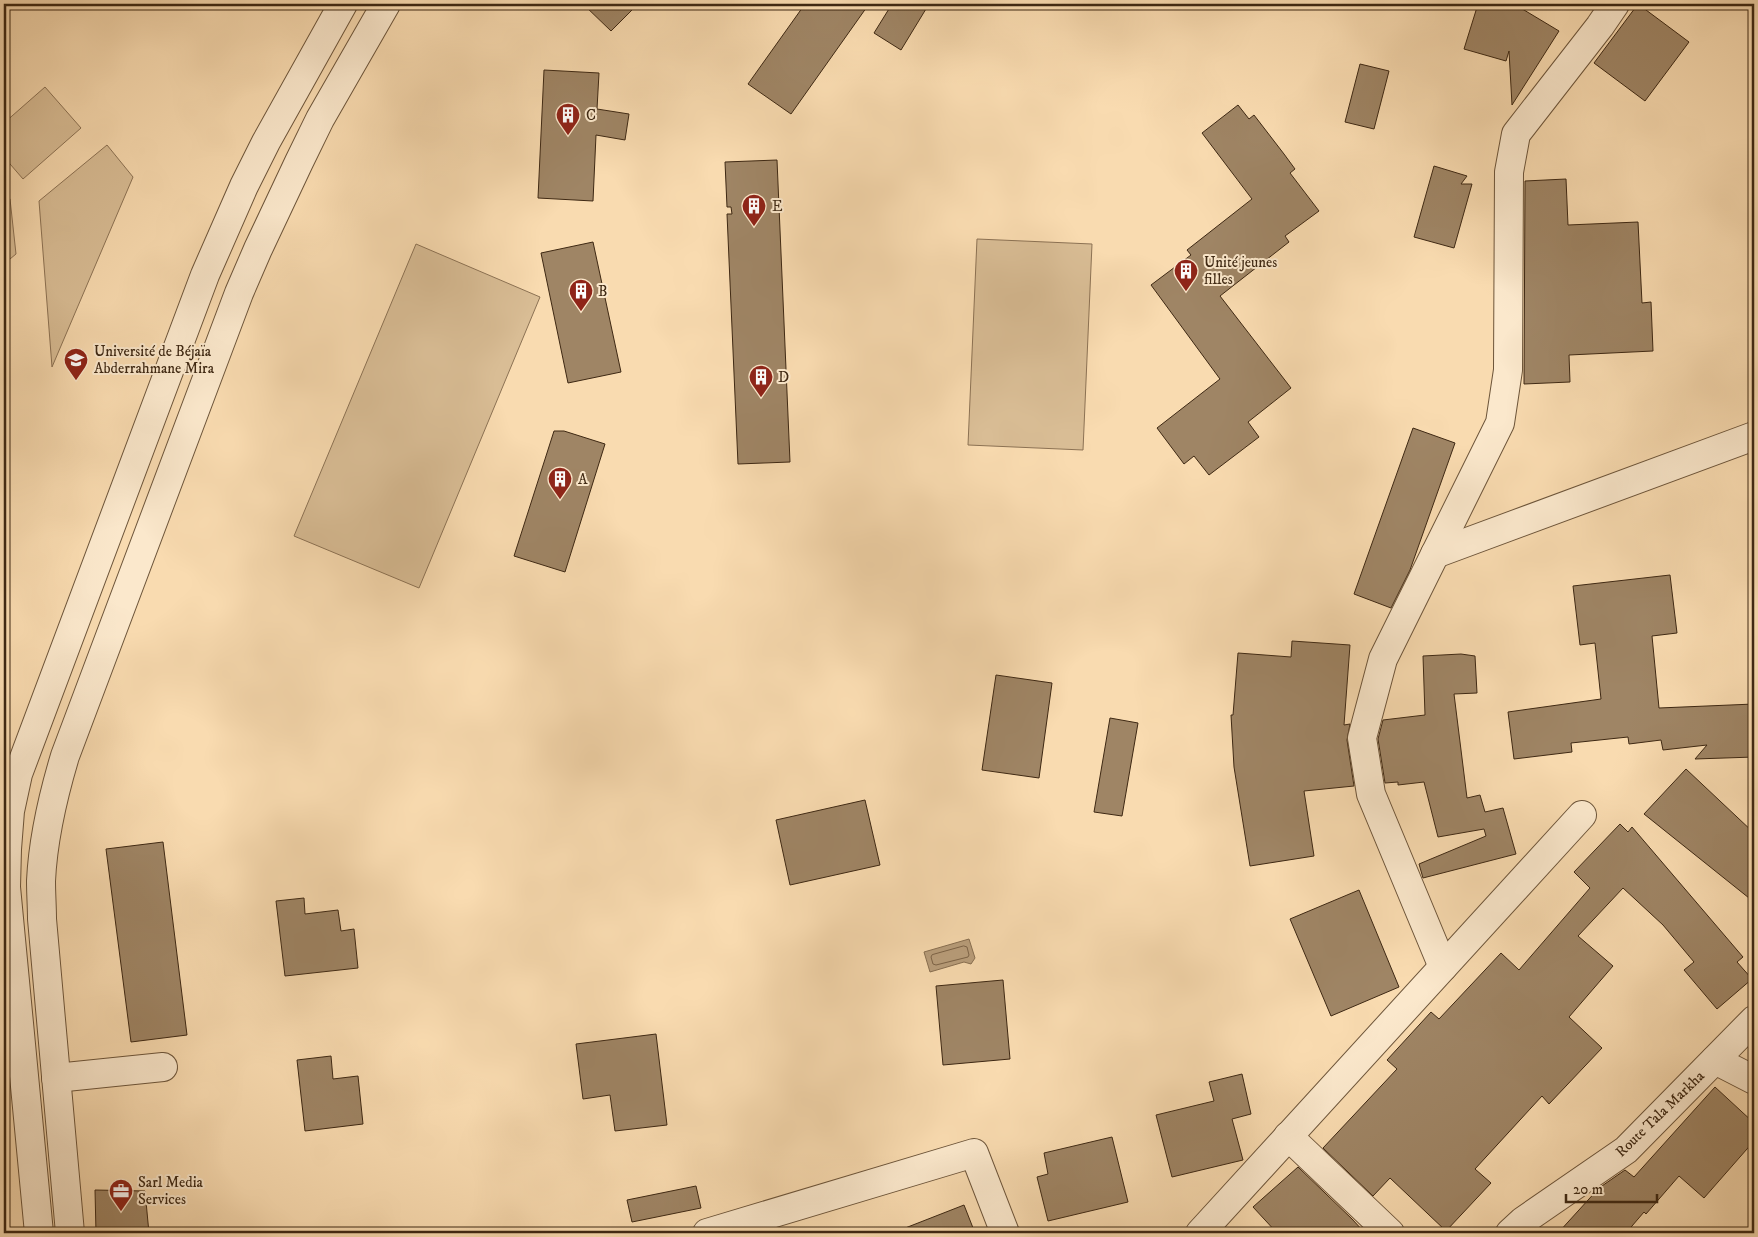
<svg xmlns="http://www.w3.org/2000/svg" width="1758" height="1237" viewBox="0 0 1758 1237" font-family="'IM FELL DW Pica',serif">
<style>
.green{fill:#d9bd95;stroke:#8c7254}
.water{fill:#b99e7b;stroke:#886f51}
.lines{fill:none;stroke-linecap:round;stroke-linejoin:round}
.shore{stroke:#7c6347;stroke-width:1}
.building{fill:#9f8565;stroke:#3e2813}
.minor-casing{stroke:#6d553a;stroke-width:30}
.minor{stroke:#fbe8cc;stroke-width:28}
.labels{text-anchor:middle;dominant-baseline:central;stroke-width:4;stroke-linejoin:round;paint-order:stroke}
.poi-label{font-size:15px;fill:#3e2813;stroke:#fbe8cc;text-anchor:start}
.street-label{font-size:15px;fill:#3e2813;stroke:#fbe8cc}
</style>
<rect width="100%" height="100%" fill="#f9dbb0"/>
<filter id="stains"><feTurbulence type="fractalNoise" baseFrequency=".004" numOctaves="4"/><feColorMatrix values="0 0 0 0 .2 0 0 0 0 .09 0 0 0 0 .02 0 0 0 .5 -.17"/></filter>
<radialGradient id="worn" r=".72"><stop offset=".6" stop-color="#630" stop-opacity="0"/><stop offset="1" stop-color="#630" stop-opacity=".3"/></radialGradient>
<g class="green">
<polygon points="45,87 81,128 23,179 4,157 4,123"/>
<polygon points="107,145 133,177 52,367 39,201"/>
<polygon points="4,192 10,199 16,254 4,264"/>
<polygon points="977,239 1092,244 1083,450 968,445"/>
<polygon points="416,244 540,297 419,588 294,536"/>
</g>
<polygon class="water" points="969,939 975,958 971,964 964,962 930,972 924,952"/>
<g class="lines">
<polygon class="shore" points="964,946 967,947 969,955 968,957 936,965 933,964 931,957 932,955"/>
</g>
<g class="building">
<polygon points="583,4 638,4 611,31"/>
<polygon points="805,4 869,4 791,114 748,84"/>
<polygon points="892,4 929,4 901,50 874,33"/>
<polygon points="1478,4 1514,4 1559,31 1512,105 1509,51 1506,61 1464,49"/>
<polygon points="1638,4 1689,42 1645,101 1594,63"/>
<polygon points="1360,64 1389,71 1374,129 1345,122"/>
<polygon points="544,70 599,73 597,109 629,114 625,140 596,135 593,201 538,198"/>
<polygon points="1238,105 1249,119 1254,115 1284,154 1295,169 1290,173 1319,211 1285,236 1289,242 1220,296 1291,388 1248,422 1259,437 1209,475 1194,456 1184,464 1157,428 1220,379 1151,285 1191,255 1187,250 1252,199 1202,133"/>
<polygon points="777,160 790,462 738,464 727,214 732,214 731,207 727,207 725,162"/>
<polygon points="1434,166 1467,176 1461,184 1472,184 1454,248 1414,237"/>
<polygon points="1566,179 1568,225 1638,222 1642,303 1651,302 1653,351 1569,355 1570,382 1524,384 1525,181"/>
<polygon points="593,242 621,372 568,383 541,253"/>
<polygon points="1413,428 1455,443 1410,570 1391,608 1354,594"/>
<polygon points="554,431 564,431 605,444 565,572 514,556"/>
<polygon points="1670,575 1677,633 1652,636 1659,708 1754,704 1754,757 1695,759 1707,745 1663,750 1661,740 1629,744 1628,737 1571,743 1572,752 1514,759 1508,712 1601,699 1595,643 1580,645 1573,586"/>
<polygon points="1292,641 1350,645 1344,725 1350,724 1347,740 1354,786 1304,791 1314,856 1250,866 1234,767 1231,715 1233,715 1238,653 1291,657"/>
<polygon points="1461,654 1475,656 1477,693 1454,694 1467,798 1480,795 1485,812 1503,808 1516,854 1423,878 1419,864 1486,836 1484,829 1438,837 1424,782 1398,785 1398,782 1385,783 1378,739 1383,720 1425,715 1423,656"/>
<polygon points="996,675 1052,683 1039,778 982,770"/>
<polygon points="1110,718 1138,723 1122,816 1094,812"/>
<polygon points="1686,769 1754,833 1754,902 1644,814"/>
<polygon points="865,800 880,865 790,885 776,820"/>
<polygon points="1620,824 1628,832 1632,827 1743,957 1737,962 1752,979 1717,1009 1684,970 1694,962 1663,925 1623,888 1578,936 1613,966 1569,1017 1602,1048 1549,1104 1542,1096 1475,1169 1491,1183 1446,1231 1390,1178 1373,1196 1323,1148 1397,1069 1387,1060 1431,1012 1439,1019 1501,953 1519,970 1590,888 1574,872"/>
<polygon points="163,842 187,1035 131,1042 106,849"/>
<polygon points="1359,890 1399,987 1331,1016 1290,919"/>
<polygon points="304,898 305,914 338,910 341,931 354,929 358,968 285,976 276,901"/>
<polygon points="1003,980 1010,1059 943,1065 936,986"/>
<polygon points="656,1034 667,1125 615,1131 610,1095 583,1099 576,1044"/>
<polygon points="331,1056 333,1079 358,1076 363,1124 305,1131 297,1060"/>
<polygon points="1242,1074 1251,1114 1232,1119 1243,1160 1172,1177 1156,1115 1214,1101 1209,1082"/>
<polygon points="1715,1087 1754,1123 1754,1141 1704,1198 1679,1176 1646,1214 1644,1212 1626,1233 1558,1233 1599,1188 1625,1170 1634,1177"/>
<polygon points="1112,1137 1128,1202 1048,1221 1037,1177 1048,1174 1044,1153"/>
<polygon points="1298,1167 1352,1219 1365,1233 1277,1233 1253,1207"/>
<polygon points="696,1186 701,1208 632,1222 627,1200"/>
<polygon points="95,1190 145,1191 149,1233 96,1233"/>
<polygon points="964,1205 975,1233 895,1233 895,1232"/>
</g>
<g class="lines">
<defs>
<g id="minor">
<polyline points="1435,554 1754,436"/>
<polyline points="1443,967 1371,794 1362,738 1383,659 1500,423 1508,370 1509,172 1516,134 1600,26 1615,4"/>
<polyline points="1715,1060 1754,1080"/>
<polyline points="56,1078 163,1067"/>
<polyline points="1288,1136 1390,1233"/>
<polyline points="39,1233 6,887 7,849 10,811 18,774 205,275 244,186 266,142 343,4"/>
<path d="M70 1233 42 919C42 907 41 894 41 881 43 838 53 796 65 756L239 293 258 249 299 162 320 119 386 4"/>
<polyline points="707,1233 974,1153 1005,1233"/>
<polyline points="1200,1233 1582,815"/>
<polyline points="1510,1233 1523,1221 1626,1150 1754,1020"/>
</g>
</defs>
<use href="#minor" class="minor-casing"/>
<use href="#minor" class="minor"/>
</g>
<defs>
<symbol id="building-pin" viewBox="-11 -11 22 30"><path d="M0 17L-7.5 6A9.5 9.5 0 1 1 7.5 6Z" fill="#8f2418" stroke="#fbe8cc"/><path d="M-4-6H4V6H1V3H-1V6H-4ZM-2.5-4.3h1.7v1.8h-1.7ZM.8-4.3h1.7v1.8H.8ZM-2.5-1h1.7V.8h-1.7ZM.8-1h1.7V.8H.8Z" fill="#fff"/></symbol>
<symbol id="university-pin" viewBox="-11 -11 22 30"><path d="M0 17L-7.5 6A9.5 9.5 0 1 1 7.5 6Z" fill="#8f2418" stroke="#fbe8cc"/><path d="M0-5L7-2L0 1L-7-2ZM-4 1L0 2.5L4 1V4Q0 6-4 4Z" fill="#fff"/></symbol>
<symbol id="office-pin" viewBox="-11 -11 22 30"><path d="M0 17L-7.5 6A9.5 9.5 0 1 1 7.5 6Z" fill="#8f2418" stroke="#fbe8cc"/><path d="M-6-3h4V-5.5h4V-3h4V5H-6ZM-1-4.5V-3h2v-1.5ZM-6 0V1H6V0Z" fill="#fff"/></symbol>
</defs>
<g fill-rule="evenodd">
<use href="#building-pin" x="554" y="101" width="28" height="38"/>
<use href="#building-pin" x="740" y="192" width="28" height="38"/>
<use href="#building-pin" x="1172" y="257" width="28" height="38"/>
<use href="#building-pin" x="567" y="277" width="28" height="38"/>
<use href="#university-pin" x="62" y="346" width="28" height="38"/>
<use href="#building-pin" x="747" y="363" width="28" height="38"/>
<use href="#building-pin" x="546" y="465" width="28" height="38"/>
<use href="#office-pin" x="107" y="1177" width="28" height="38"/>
</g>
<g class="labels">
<g class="poi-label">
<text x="586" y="115">C</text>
<text x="772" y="206">E</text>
<text x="1204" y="262">Unité jeunes<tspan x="1204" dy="17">filles</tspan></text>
<text x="598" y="291">B</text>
<text x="94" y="351">Université de Béjaïa<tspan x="94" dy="17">Abderrahmane Mira</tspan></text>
<text x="778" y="377">D</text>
<text x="578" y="479">A</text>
<text x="138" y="1182">Sarl Media<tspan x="138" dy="17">Services</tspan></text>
</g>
<g class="street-label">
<text transform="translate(1660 1114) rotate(-44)">Route Tala Markha</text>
</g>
</g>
<rect width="1758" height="1237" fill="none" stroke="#f9dbb0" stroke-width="20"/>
<rect x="5" y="5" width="1748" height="1227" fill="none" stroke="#3e2813" stroke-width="2.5"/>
<rect x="10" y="10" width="1738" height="1217" fill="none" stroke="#3e2813"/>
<path d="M1566 1194v8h91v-8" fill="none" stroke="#3e2813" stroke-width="2.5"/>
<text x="1573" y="1194" font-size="15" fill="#3e2813" stroke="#fbe8cc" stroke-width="4" paint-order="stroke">20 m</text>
<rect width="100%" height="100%" filter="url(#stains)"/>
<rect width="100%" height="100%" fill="url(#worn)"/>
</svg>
